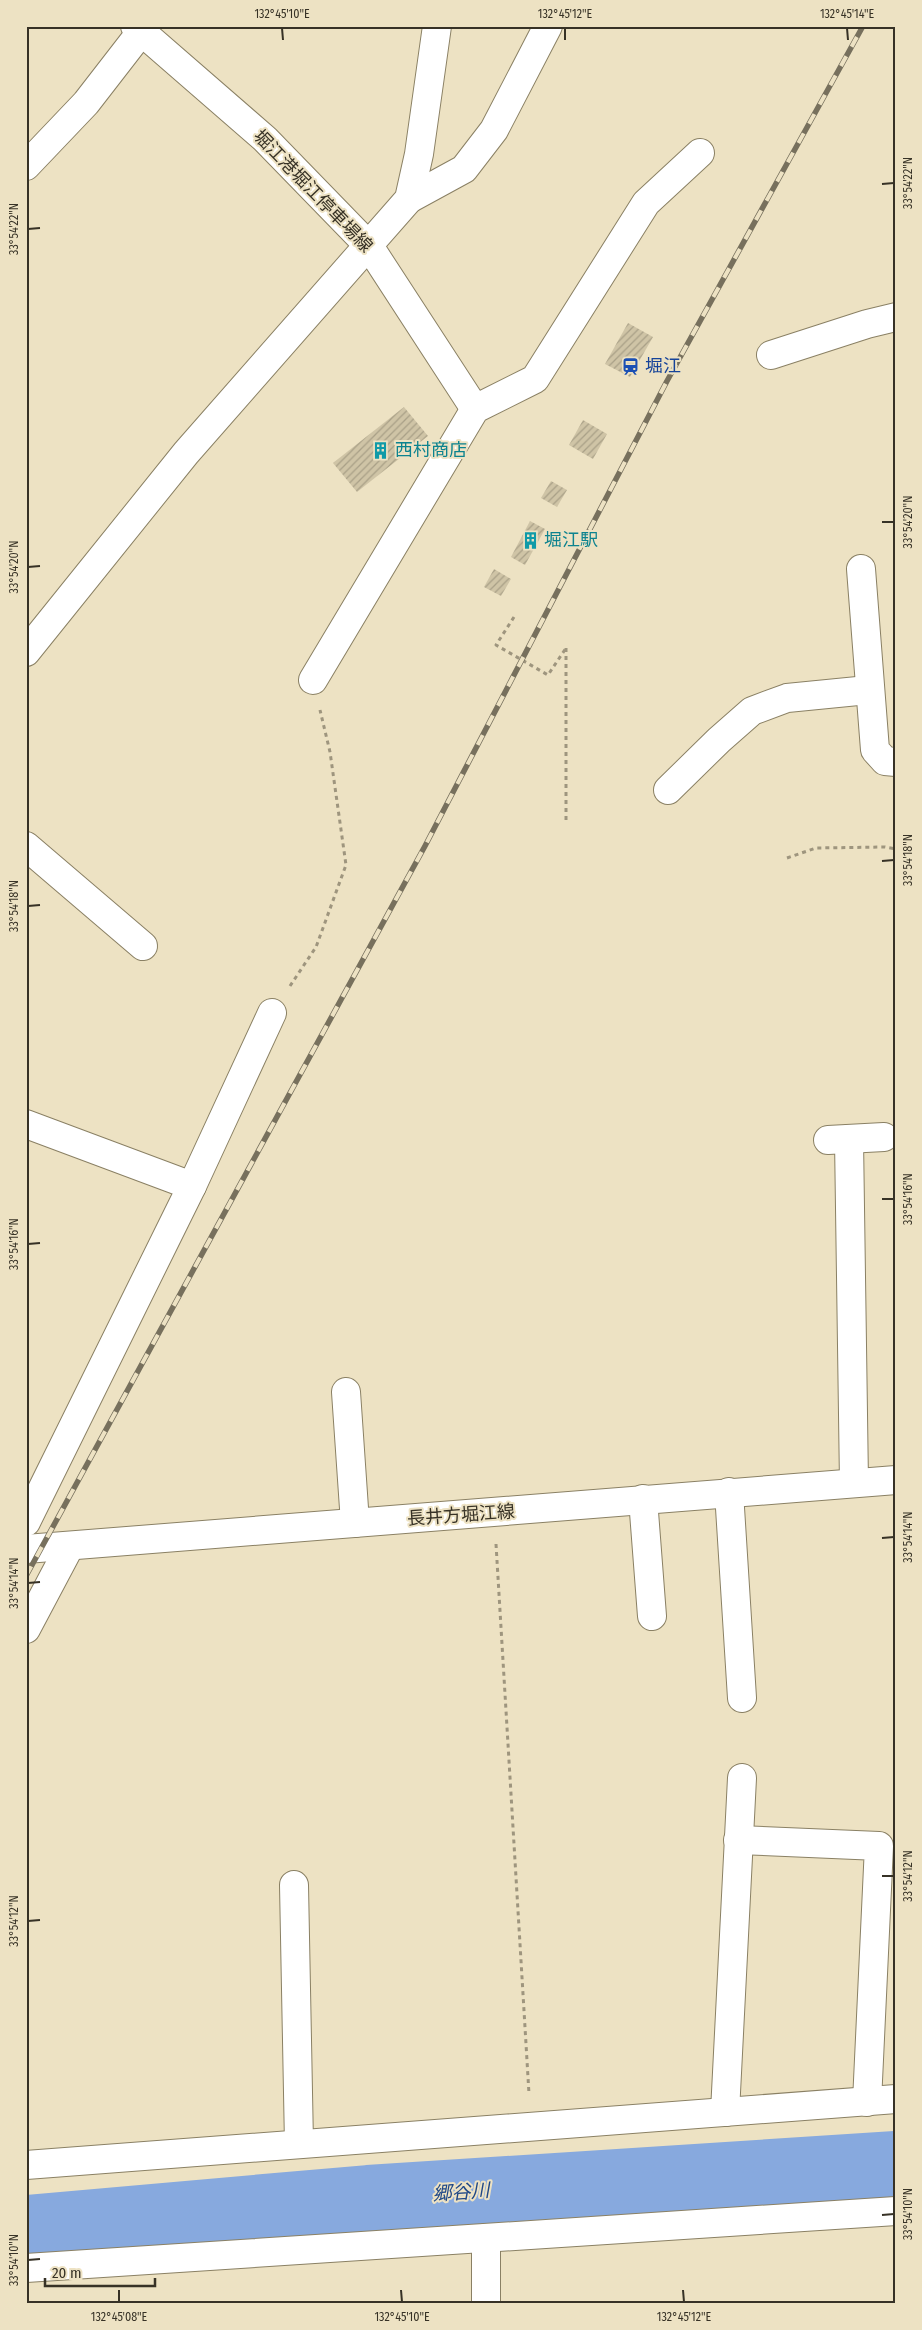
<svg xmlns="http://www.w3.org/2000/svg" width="922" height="2330" viewBox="0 0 922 2330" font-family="'Fira Sans Condensed','Noto Sans JP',sans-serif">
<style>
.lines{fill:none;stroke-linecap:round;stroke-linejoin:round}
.river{stroke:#87a9de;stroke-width:66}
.building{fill:url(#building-hatch)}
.minor-casing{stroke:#8a8064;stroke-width:30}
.secondary-casing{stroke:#8a8064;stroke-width:30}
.path{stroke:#9e957e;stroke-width:3;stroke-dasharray:4 4;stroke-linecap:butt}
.minor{stroke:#fff;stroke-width:28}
.secondary{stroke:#fff;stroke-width:28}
.rail-casing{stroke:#77705d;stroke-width:5.5}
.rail{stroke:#ede2c3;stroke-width:4;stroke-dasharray:11;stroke-linecap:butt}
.ticks{fill:none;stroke:#373226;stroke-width:2}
.labels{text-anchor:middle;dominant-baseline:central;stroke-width:4;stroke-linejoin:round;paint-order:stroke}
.street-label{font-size:18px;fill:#373226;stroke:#ede2c3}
.transit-label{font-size:18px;fill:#164399;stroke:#ede2c3;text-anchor:start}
.culture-label{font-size:18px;fill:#0d838f;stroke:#ede2c3;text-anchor:start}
.water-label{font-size:19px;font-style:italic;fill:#1e4787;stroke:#ede2c3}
.neatline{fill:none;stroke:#373226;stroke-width:2}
.ticks-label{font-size:12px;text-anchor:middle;fill:#373226}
</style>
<defs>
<pattern id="building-hatch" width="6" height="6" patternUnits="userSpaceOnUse" patternTransform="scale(1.25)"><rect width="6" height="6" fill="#cfc4a6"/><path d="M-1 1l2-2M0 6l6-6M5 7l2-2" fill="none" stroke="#a9a087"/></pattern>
</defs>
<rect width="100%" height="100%" fill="#ede2c3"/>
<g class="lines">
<polyline class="river" points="26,2228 368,2198 896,2164"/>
</g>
<g class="building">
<polygon points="628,323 653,337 630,377 605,364"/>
<polygon points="404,407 428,436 357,492 333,463"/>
<polygon points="583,420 607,434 593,459 569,445"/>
<polygon points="551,481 567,490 557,507 541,498"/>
<polygon points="530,521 545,529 525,565 511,557"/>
<polygon points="494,569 511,579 501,596 484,587"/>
</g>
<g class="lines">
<defs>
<g id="minor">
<polyline points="26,166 86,103 141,32"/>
<polyline points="409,199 464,169 494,130 548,26"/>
<polyline points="771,355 867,324 896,317"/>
<polyline points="861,569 875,750 885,761 896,762"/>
<polyline points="26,652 186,453 409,199 419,154 437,26"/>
<polyline points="313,680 475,409 535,379 646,203 700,153"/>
<polyline points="668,790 719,740 752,711 787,698 868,690"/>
<polyline points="26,846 143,946"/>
<polyline points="26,1124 192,1186 26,1522"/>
<polyline points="849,1139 854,1483"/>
<polyline points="828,1140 884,1137"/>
<polyline points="192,1186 272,1013"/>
<polyline points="346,1392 355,1523"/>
<polyline points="729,1492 742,1698"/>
<polyline points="643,1499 652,1616"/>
<polyline points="26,1629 70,1546"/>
<polyline points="738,1840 879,1846 867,2102"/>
<polyline points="294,1885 299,2144"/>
<polyline points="725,2112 742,1778"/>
<polyline points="26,2165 896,2099"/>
<polyline points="26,2268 896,2211"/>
<polyline points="486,2304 486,2238"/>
</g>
<g id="secondary">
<polyline points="135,26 265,139 369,246 475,409"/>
<polyline points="26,1549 896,1480"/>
</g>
</defs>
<use href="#minor" class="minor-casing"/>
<use href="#secondary" class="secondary-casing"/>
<g class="path">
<polyline points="514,617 496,645 548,675 566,648"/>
<polyline points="566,820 566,647"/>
<polyline points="787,858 816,848 885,847 896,849"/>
<polyline points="290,986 316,947 346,865 330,752 320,710"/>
<polyline points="496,1544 529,2094"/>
</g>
<use href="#minor" class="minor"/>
<use href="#secondary" class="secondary"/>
<defs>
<polyline id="rail" points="26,1576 425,846 667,381 863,26"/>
</defs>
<use href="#rail" class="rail-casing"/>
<use href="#rail" class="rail"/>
</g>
<path class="ticks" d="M282 28 283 40M565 28V40M847 28 848 40M882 184 894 183M28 229 40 228M882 522H894M28 567 40 566M882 861 894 860M28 906 40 905M882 1199H894M28 1244 40 1243M882 1538 894 1537M28 1583 40 1582M882 1876H894M28 1921 40 1920M882 2215 894 2214M28 2260 40 2259M119 2290V2302M401 2290 402 2302M683 2290 684 2302"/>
<defs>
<symbol id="station-bare" viewBox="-9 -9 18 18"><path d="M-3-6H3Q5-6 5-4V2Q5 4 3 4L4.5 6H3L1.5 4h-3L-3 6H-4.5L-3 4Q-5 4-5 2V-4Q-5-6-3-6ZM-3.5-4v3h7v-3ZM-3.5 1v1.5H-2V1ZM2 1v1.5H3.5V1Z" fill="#1a4fb4" stroke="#ede2c3" stroke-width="2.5" paint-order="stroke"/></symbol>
<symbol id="building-bare" viewBox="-9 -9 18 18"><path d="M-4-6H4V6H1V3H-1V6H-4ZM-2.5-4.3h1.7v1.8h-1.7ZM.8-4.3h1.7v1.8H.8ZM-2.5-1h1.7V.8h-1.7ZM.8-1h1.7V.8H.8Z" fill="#0f9aa8" stroke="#ede2c3" stroke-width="2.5" paint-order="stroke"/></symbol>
</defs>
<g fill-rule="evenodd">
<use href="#station-bare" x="618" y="354" width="25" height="25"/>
<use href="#building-bare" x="368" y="438" width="25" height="25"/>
<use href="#building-bare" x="518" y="528" width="25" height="25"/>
</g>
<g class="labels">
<g class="street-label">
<text transform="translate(313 191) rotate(46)">堀江港堀江停車場線</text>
<text transform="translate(461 1515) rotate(-4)">長井方堀江線</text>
</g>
<g class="transit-label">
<text x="645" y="366">堀江</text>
</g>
<g class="culture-label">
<text x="395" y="450">西村商店</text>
<text x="544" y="540">堀江駅</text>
</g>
<g class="water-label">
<text transform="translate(461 2192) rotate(-4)">郷谷川</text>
</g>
</g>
<rect width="922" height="2330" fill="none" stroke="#ede2c3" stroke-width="55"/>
<path d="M45 2278v8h110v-8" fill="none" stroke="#373226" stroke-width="2.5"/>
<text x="52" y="2278" font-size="15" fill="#373226" stroke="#ede2c3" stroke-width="4" paint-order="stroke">20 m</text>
<rect x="28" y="28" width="866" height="2274" class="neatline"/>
<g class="ticks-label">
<text x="282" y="18">132°45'10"E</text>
<text x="565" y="18">132°45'12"E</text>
<text x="847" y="18">132°45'14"E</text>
<text transform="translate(908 183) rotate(-90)" y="4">33°54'22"N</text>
<text transform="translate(14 229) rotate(-90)" y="4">33°54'22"N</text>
<text transform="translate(908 522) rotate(-90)" y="4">33°54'20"N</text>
<text transform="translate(14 567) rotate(-90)" y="4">33°54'20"N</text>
<text transform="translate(908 860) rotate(-90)" y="4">33°54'18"N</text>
<text transform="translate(14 906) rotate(-90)" y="4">33°54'18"N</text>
<text transform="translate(908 1199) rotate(-90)" y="4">33°54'16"N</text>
<text transform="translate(14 1244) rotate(-90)" y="4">33°54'16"N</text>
<text transform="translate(908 1537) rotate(-90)" y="4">33°54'14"N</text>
<text transform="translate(14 1583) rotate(-90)" y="4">33°54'14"N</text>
<text transform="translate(908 1876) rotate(-90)" y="4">33°54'12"N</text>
<text transform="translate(14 1921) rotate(-90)" y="4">33°54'12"N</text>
<text transform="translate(908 2214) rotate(-90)" y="4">33°54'10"N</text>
<text transform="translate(14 2260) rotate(-90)" y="4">33°54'10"N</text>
<text x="119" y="2321">132°45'08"E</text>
<text x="402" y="2321">132°45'10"E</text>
<text x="684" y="2321">132°45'12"E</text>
</g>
</svg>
